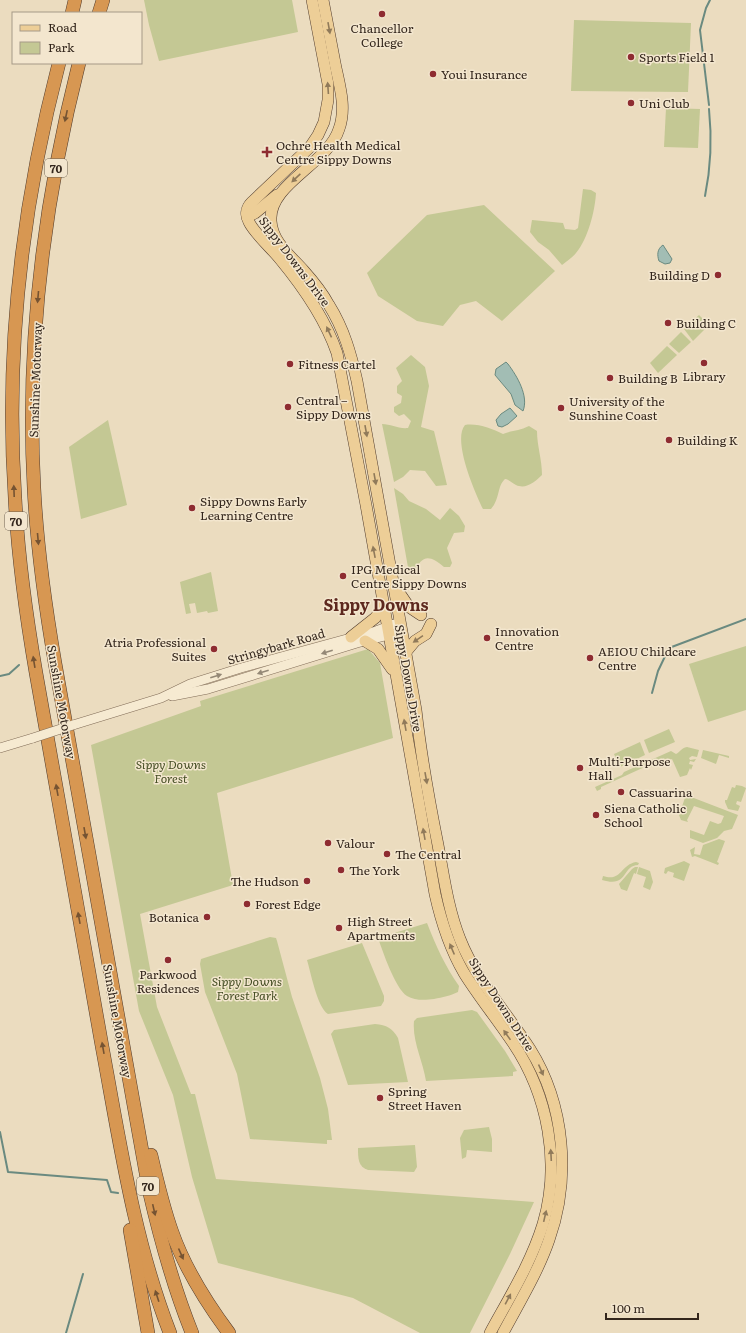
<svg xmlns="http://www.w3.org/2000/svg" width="746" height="1333" viewBox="0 0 746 1333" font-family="Literata,serif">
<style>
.green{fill:#c4c894}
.water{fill:#a2bdb4;stroke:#6a8a80}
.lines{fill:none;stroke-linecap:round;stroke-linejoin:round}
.stream{stroke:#6a8a80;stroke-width:2}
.minor-casing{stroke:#826d58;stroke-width:10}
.major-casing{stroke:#503b2d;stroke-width:12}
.highway-casing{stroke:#503b2d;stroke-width:14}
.minor{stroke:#f6ead1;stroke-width:9}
.major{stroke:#edce97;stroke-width:11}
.highway{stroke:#d79752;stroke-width:13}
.minor-bridge-casing{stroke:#826d58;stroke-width:10;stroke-linecap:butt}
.minor-bridge{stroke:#f6ead1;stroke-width:9}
.oneway{fill:#907a5a}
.oneway2{fill:#755332}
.oneway3{fill:#948876}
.poi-dot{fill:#8e2c31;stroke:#f3e6ce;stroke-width:1.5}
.labels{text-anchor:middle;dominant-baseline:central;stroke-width:3;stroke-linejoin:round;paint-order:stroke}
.shield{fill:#f3e6ce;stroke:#6d6051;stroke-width:1}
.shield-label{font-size:11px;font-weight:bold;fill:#33261c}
.poi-label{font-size:12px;fill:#33261c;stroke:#f3e6ce;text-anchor:start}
.street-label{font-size:12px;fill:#33261c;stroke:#f3e6ce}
.park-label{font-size:12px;font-style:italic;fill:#454e24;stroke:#f3e6ce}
.district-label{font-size:16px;font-weight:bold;fill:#5d281e;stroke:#f3e6ce}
</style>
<rect width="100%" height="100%" fill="#ebdcbf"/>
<g class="green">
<polygon points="144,0 292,0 298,32 159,61 149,25"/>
<polygon points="574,20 691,23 688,92 571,91"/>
<polygon points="666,108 700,109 698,148 664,147"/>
<path d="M583 189 591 190 596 193C595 211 588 239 576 253 573 257 567 261 562 265L549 250 538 242 530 232 532 220 563 223 565 229 575 230 578 228Z"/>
<polygon points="484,205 555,271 502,321 476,301 460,305 443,326 417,321 378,296 367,273 427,215"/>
<polygon points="699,315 709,325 693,341 684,329"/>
<polygon points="681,332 691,342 679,353 669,344"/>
<polygon points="667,346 677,355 658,373 650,363"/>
<path d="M411 355 425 367 429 386 421 427 434 431 447 485 436 486 425 471 410 470 403 477 394 482 382 424C391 424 398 429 408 428L411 421 404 414 399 416 394 412V407L401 403 402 396 397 393V386L402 381 396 368Z"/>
<polygon points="108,420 127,505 81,519 69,447"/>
<path d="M465 425C478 423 492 429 503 434 513 430 519 431 529 426L537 431C537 446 542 459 542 475 536 481 526 490 516 485 512 483 510 480 505 479 497 486 500 499 491 509H483C475 493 452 440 465 425Z"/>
<path d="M394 488 403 494 409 501 426 509 440 520 450 508 459 516 465 526 464 532 454 533 447 548 452 563 450 567H444C429 554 421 555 414 574L409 573Z"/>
<polygon points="211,572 218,611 208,613 207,611 197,613 195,603 189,604 191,613 186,614 180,582"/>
<polygon points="746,646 746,710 708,722 689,664"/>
<polygon points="368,649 380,663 393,738 217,793 233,885 140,914 157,1007 191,1094 195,1094 216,1179 534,1202 510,1254 470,1333 420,1333 353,1298 218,1263 192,1177 173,1095 139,1011 91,745 201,706 200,701"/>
<polygon points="669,729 675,742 649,753 644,740"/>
<polygon points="640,742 645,755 620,767 614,754"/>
<path d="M687 747 699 750 697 757 692 756 689 758 690 760 696 759 694 762 690 761 689 764 693 765 691 770 690 768 687 775 680 777 672 759 650 767 649 765 601 787V789L597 791 595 787 622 775 624 772 671 751 676 754C680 752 681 748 687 747Z"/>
<polygon points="703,750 729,756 729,758 719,755 716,764 701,758"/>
<polygon points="736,785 742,786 746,788 741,802 737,801 736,804 740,806 738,811 728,809 725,802 725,800 727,800 732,787 735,788"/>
<polygon points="686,795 738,815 732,829 724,831 717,838 703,843 690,838 690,830 704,835 710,821 718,824 721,823 724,816 694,806 687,820 688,822 681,820 679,815"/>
<polygon points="719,839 725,841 717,862 719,863 718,865 695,856 692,857 690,850 695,847 694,854 700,855 703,845"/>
<polygon points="684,861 690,864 684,881 673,877 674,873 668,871 666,874 664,873 665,868"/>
<path d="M636 862 639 863 638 865C621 866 629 888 602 880L603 876C622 882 620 865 636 862Z"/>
<polygon points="635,867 638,867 636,874 634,873 627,891 621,889 619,884 632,869"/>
<polygon points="639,867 650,871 653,882 650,890 643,887 646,877 637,874"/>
<path d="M427 923C436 946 445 966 459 986L458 992C450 996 443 997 434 999 426 1000 415 1001 407 996 395 988 383 952 378 938Z"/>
<polygon points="270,937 276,938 277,941 292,997 320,1078 328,1109 332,1140 327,1140 327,1144 250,1139 237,1074 205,992 200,964 201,959"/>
<path d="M362 943 384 996V1001L381 1006 328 1014C317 1007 311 973 307 960Z"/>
<path d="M472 1010 477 1012 505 1051 517 1071 513 1072V1076L426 1081C423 1061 412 1041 414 1021L417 1018Z"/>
<path d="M375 1024C387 1025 392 1028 398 1038L408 1082 348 1085 331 1034 334 1030Z"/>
<polygon points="489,1127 492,1139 492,1152 467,1150 466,1157 462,1159 460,1138 464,1130"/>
<path d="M415 1145 417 1167 414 1172 368 1170C358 1167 358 1158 358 1148Z"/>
</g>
<g class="water">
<path d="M663 245 672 259 670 263 665 264 659 261C657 255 657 249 663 245Z"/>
<path d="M506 362 508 364C517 376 529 396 523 411L515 405 511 394 495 375 496 369Z"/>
<polygon points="510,408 517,416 508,424 502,427 498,426 496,420 501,414"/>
</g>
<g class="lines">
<g class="stream">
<polyline points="709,105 700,30 706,8 710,0"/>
<path d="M705 196C711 167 712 138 709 109"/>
<polyline points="0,676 9,674 19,665"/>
<polyline points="652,693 658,671 669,648 746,619"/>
<polyline points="0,1132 8,1172 107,1180 111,1192 118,1193"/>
<polyline points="66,1333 83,1274"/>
</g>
<defs>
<g id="minor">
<polyline points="172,696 208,689 357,643 401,632"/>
<polyline points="73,725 161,698 190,684 241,668 376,631 400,622"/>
<polyline points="0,748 33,738"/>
</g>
<g id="major">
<path d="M312 0 328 84V100L324 122 318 135 310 147 252 202C246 208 245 215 249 222 254 233 272 249 280 259 304 288 325 318 337 353L366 505 435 894C441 921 450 949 464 973 479 997 497 1019 513 1043 548 1095 561 1163 543 1224 531 1263 509 1298 490 1333"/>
<path d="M323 0C327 21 331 42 335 63 339 84 347 107 339 129 328 164 268 184 271 221 272 242 291 256 304 271 313 281 322 292 329 305 344 329 351 354 357 381L416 710C421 755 429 800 438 845 444 877 448 909 460 939 476 980 507 1013 530 1049 565 1105 571 1178 549 1240 538 1272 519 1303 503 1333"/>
<polyline points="247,214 251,215 255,213 277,195"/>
<polyline points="396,588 409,607 421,615"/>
<polyline points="351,637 375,618 384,607"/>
<polyline points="365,641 378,649 392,669"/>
<polyline points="405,653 415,641 426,634 431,624"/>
</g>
<g id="highway">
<polyline points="72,13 75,0"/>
<polyline points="99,13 103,0"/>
<path d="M59 63C22 205 5 352 15 498 18 557 26 615 36 673 58 797 80 922 102 1046 120 1143 134 1241 170 1333"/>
<path d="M79 63C44 201 26 345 34 488 37 547 45 605 55 663L149 1190C160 1238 173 1286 192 1333"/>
<path d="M151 1155C157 1181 163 1207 172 1232 185 1269 206 1302 229 1333"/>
<polyline points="130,1230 148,1333"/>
</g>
</defs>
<use href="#minor" class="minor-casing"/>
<use href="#major" class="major-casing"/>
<use href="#highway" class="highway-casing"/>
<use href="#minor" class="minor"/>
<use href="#major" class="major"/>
<use href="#highway" class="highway"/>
<defs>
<polyline id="minor-bridge" points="33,738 73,725"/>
</defs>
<use href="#minor-bridge" class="minor-bridge-casing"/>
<use href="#minor-bridge" class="minor-bridge"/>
</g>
<defs><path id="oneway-solid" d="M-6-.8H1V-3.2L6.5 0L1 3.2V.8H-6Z"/></defs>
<g class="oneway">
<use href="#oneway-solid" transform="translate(329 28) rotate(80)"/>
<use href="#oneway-solid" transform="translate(328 88) rotate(-94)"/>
<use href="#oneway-solid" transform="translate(296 178) rotate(137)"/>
<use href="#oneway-solid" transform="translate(329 332) rotate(-115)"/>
<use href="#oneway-solid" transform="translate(366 431) rotate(80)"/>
<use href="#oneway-solid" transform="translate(375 479) rotate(80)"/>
<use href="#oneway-solid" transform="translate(374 552) rotate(-101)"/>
<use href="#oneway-solid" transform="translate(418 639) rotate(146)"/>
<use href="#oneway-solid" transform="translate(405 725) rotate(-100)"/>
<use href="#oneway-solid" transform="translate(426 778) rotate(80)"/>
<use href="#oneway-solid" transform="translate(424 834) rotate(-100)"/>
<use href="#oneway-solid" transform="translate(452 949) rotate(-113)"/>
<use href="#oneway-solid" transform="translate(507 1035) rotate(-125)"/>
<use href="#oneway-solid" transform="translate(541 1070) rotate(66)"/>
<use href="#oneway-solid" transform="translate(551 1155) rotate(-93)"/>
<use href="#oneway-solid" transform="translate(545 1216) rotate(-77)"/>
<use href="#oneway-solid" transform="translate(508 1299) rotate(-62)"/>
</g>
<g class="oneway2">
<use href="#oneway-solid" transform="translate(66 116) rotate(102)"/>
<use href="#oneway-solid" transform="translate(38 297) rotate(95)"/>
<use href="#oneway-solid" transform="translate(14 491) rotate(-92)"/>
<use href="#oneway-solid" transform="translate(38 539) rotate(85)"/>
<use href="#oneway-solid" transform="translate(34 662) rotate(-99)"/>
<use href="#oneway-solid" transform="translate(57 790) rotate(-100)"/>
<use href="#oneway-solid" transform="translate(85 833) rotate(80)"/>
<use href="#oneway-solid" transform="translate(79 918) rotate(-100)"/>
<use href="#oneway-solid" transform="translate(103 1048) rotate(-100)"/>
<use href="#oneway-solid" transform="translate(154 1210) rotate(77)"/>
<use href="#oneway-solid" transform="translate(181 1254) rotate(66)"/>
<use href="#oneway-solid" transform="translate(157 1296) rotate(-108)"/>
</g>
<g class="oneway3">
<use href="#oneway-solid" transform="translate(327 652) rotate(163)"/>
<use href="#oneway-solid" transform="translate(263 672) rotate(162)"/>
<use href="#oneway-solid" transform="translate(216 676) rotate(-17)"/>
</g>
<g class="poi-dot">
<circle cx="382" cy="14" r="4"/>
<circle cx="631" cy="57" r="4"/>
<circle cx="433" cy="74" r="4"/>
<circle cx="631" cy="103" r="4"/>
<path d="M265 146h4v4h4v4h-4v4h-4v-4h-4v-4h4z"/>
<circle cx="718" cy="275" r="4"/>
<circle cx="668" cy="323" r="4"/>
<circle cx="704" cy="363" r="4"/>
<circle cx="290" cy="364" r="4"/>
<circle cx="610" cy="378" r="4"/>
<circle cx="288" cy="407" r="4"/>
<circle cx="561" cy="408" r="4"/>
<circle cx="669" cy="440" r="4"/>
<circle cx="192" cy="508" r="4"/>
<circle cx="343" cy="576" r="4"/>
<circle cx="487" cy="638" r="4"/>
<circle cx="214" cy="649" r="4"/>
<circle cx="590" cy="658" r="4"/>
<circle cx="580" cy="768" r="4"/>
<circle cx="621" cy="792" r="4"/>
<circle cx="596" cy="815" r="4"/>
<circle cx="328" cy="843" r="4"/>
<circle cx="387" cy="854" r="4"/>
<circle cx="341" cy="870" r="4"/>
<circle cx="307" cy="881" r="4"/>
<circle cx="247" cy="904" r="4"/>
<circle cx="207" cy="917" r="4"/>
<circle cx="339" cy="928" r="4"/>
<circle cx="168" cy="960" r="4"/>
<circle cx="380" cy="1098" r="4"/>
</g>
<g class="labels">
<g class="shield">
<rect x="45" y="159" width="22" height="18" rx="3"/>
<rect x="5" y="512" width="22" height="18" rx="3"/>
<rect x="137" y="1177" width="22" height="18" rx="3"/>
</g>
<g class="shield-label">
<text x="56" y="168">70</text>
<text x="16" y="521">70</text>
<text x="148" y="1186">70</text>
</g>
<g class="poi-label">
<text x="382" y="28" text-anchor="middle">Chancellor<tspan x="382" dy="14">College</tspan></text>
<text x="639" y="57">Sports Field 1</text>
<text x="441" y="74">Youi Insurance</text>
<text x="639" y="103">Uni Club</text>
<text x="276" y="145">Ochre Health Medical<tspan x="276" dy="14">Centre Sippy Downs</tspan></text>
<text x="710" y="275" text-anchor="end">Building D</text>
<text x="676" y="323">Building C</text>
<text x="298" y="364">Fitness Cartel</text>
<text x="704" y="376" text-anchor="middle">Library</text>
<text x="618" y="378">Building B</text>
<text x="296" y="400">Central –<tspan x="296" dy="14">Sippy Downs</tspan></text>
<text x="569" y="401">University of the<tspan x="569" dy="14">Sunshine Coast</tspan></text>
<text x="677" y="440">Building K</text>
<text x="200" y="501">Sippy Downs Early<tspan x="200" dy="14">Learning Centre</tspan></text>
<text x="351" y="569">IPG Medical<tspan x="351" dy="14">Centre Sippy Downs</tspan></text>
<text x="495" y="631">Innovation<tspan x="495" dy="14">Centre</tspan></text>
<text x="206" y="642" text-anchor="end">Atria Professional<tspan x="206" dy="14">Suites</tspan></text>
<text x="598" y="651">AEIOU Childcare<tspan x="598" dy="14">Centre</tspan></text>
<text x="588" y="761">Multi-Purpose<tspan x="588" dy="14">Hall</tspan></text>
<text x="629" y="792">Cassuarina</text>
<text x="604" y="808">Siena Catholic<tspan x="604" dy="14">School</tspan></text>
<text x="336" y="843">Valour</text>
<text x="395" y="854">The Central</text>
<text x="349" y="870">The York</text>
<text x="299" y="881" text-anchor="end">The Hudson</text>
<text x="255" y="904">Forest Edge</text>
<text x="199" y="917" text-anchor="end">Botanica</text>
<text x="347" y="921">High Street<tspan x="347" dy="14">Apartments</tspan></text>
<text x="168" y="974" text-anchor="middle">Parkwood<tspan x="168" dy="14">Residences</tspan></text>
<text x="388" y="1091">Spring<tspan x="388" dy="14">Street Haven</tspan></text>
</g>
<g class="street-label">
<text transform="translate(295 261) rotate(53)">Sippy Downs Drive</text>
<text transform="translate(35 380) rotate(-88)">Sunshine Motorway</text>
<text transform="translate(276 646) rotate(-16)">Stringybark Road</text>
<text transform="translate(409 678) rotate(80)">Sippy Downs Drive</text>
<text transform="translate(62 702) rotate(80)">Sunshine Motorway</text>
<text transform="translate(502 1004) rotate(57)">Sippy Downs Drive</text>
<text transform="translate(118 1021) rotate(80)">Sunshine Motorway</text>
</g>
<g class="park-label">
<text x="171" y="764">Sippy Downs<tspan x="171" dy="14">Forest</tspan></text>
<text x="247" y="981">Sippy Downs<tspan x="247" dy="14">Forest Park</tspan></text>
</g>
<g class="district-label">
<text x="376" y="604">Sippy Downs</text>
</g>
</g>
<rect x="12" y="12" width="130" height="52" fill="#f3e6ce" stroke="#a69987"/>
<rect x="20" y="25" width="20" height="6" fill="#edce97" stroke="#a69987"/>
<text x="48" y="32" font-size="12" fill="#33261c">Road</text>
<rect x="20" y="42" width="20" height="12" fill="#c4c894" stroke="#a69987"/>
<text x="48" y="52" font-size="12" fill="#33261c">Park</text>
<path d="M606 1313v6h92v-6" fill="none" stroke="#33261c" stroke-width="2"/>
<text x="612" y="1313" font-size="12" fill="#33261c" stroke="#f3e6ce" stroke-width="3" paint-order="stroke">100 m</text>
</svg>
